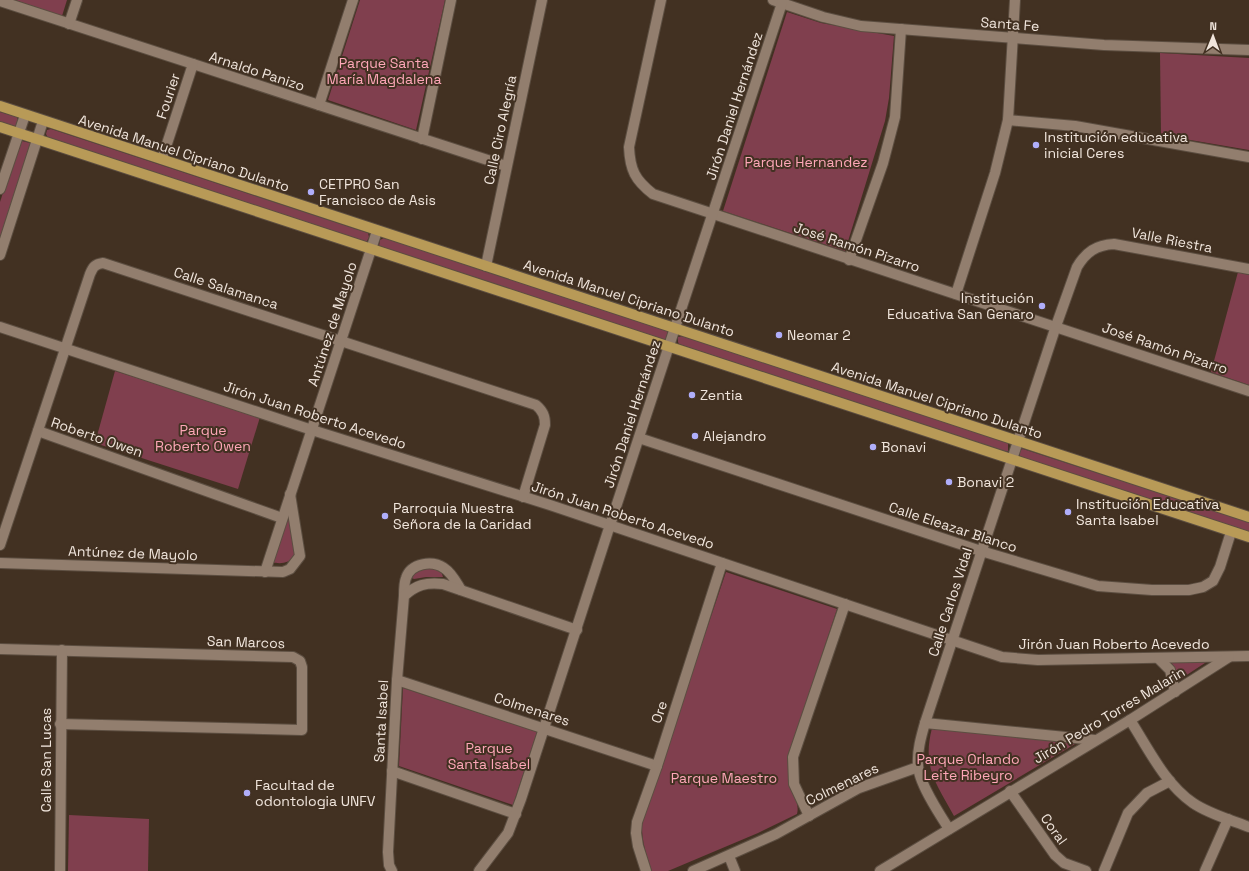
<svg xmlns="http://www.w3.org/2000/svg" width="1249" height="871" viewBox="0 0 1249 871" font-family="'Space Grotesk',sans-serif">
<style>
.green{fill:#803f4e}
.lines{fill:none;stroke-linecap:round;stroke-linejoin:round}
.minor-casing{stroke:#5c4e41;stroke-width:12}
.major-casing{stroke:#5c4e41;stroke-width:12}
.minor{stroke:#927e6e;stroke-width:10}
.major{stroke:#b89a57;stroke-width:10}
.poi-dot{fill:#b0aefa;stroke:#423122;stroke-width:1.5}
.labels{text-anchor:middle;dominant-baseline:central;stroke-width:4;stroke-linejoin:round;paint-order:stroke}
.street-label{font-size:14px;fill:#f0e5dc;stroke:#423122}
.park-label{font-size:14px;fill:#fea7b8;stroke:#423122}
.poi-label{font-size:14px;fill:#f0e5dc;stroke:#423122;text-anchor:start}
</style>
<rect width="100%" height="100%" fill="#423122"/>
<g class="green">
<polygon points="15,0 67,0 62,16"/>
<polygon points="360,0 445,0 416,130 328,100"/>
<polygon points="787,12 821,23 894,36 889,98 885,121 845,251 723,211"/>
<polygon points="1160,53 1249,58 1249,150 1161,135"/>
<polygon points="0,112 17,117 18,121 16,127 0,122"/>
<polygon points="51,129 368,233 369,237 367,241 363,241 48,138 46,134 47,130"/>
<polygon points="22,141 30,143 32,148 0,242 0,202 19,143"/>
<polygon points="384,238 667,330 668,333 667,339 663,340 379,246 380,240"/>
<polygon points="1238,272 1249,275 1249,385 1211,372"/>
<polygon points="683,336 1008,443 1008,451 1004,452 679,344 678,342 678,337"/>
<polygon points="115,371 260,417 238,489 95,443"/>
<polygon points="1023,449 1249,522 1249,533 1020,458 1020,450"/>
<path d="M290 513C294 535 307 570 270 562Z"/>
<polygon points="430,566 441,571 443,577 426,577 414,579 410,577 412,571"/>
<path d="M726 572 837 609 791 748C788 760 787 771 790 783 792 794 800 803 797 814L758 833 668 871H652C646 854 641 840 642 821Z"/>
<polygon points="1208,661 1179,680 1178,673 1171,662"/>
<polygon points="403,688 537,732 513,805 399,766"/>
<path d="M932 728 1080 741 954 816C936 783 922 767 932 728Z"/>
<polygon points="69,815 149,819 148,871 68,871"/>
</g>
<g class="lines">
<defs>
<g id="minor">
<path d="M661 0 629 147C630 170 635 180 653 194L1249 391"/>
<polyline points="773,0 823,17 861,26 1104,45 1249,50"/>
<polyline points="0,1 506,166"/>
<polyline points="69,24 77,0"/>
<polyline points="319,105 353,0"/>
<polyline points="1008,120 1075,126 1249,157"/>
<polyline points="422,139 451,0"/>
<polyline points="162,159 193,64"/>
<polyline points="0,189 25,115"/>
<polyline points="0,255 43,121"/>
<polyline points="849,260 883,163 895,117 901,29"/>
<polyline points="486,266 542,0"/>
<polyline points="956,294 995,173 1008,120 1015,0"/>
<polyline points="0,327 312,430 550,505 1002,657 1038,660 1249,656"/>
<polyline points="38,431 282,518"/>
<polyline points="639,438 981,551 1098,586 1152,590 1189,590 1203,587 1213,581 1220,567 1231,532"/>
<path d="M0 545 90 274C93 267 95 264 103 263L536 405C543 411 545 416 545 425L523 497"/>
<polyline points="0,563 283,572 290,569 300,556 290,494"/>
<polyline points="265,572 377,231"/>
<path d="M404 596C404 590 404 583 406 578 411 563 432 560 444 568 452 573 456 582 461 590"/>
<polyline points="0,649 293,657 300,661 302,667 302,730 60,724"/>
<polyline points="1159,659 1170,670 1175,692"/>
<polyline points="397,680 657,766"/>
<path d="M1130 720C1148 748 1165 784 1193 803 1209 814 1231 820 1249 827"/>
<polyline points="925,723 1095,740"/>
<polyline points="392,771 516,814"/>
<polyline points="1010,791 1055,855 1064,863 1086,871"/>
<polyline points="809,816 794,784 793,757 845,604"/>
<path d="M949 829C940 815 918 782 918 765 917 751 921 737 925 723L1056 326 1077 267C1086 252 1096 245 1114 244L1249 269"/>
<polyline points="729,856 735,871"/>
<polyline points="60,871 62,650"/>
<path d="M392 871 389 865 388 852 397 680 404 596C416 585 426 582 443 584L577 630"/>
<polyline points="479,871 508,833 521,799 610,525 782,3"/>
<polyline points="646,871 638,846 636,833 637,822 657,766 722,563"/>
<polyline points="693,871 776,834 859,788 918,767"/>
<polyline points="880,871 1130,720 1229,657"/>
<polyline points="1104,871 1128,813 1147,793 1170,781"/>
<polyline points="1205,871 1228,819"/>
</g>
<g id="major">
<polyline points="0,106 1249,517"/>
<polyline points="0,127 1249,537"/>
</g>
</defs>
<use href="#minor" class="minor-casing"/>
<use href="#major" class="major-casing"/>
<use href="#minor" class="minor"/>
<use href="#major" class="major"/>
</g>
<g class="poi-dot">
<circle cx="1036" cy="145" r="4"/>
<circle cx="311" cy="192" r="4"/>
<circle cx="1042" cy="306" r="4"/>
<circle cx="779" cy="335" r="4"/>
<circle cx="692" cy="395" r="4"/>
<circle cx="695" cy="436" r="4"/>
<circle cx="873" cy="447" r="4"/>
<circle cx="949" cy="482" r="4"/>
<circle cx="1068" cy="512" r="4"/>
<circle cx="385" cy="516" r="4"/>
<circle cx="247" cy="793" r="4"/>
</g>
<g class="labels">
<g class="street-label">
<text transform="translate(1010 24) rotate(4)">Santa Fe</text>
<text transform="translate(257 71) rotate(18)">Arnaldo Panizo</text>
<text transform="translate(168 96) rotate(-72)">Fourier</text>
<text transform="translate(734 106) rotate(-72)">Jirón Daniel Hernández</text>
<text transform="translate(500 130) rotate(-78)">Calle Ciro Alegría</text>
<text transform="translate(184 153) rotate(18)">Avenida Manuel Cipriano Dulanto</text>
<text transform="translate(1172 240) rotate(11)">Valle Riestra</text>
<text transform="translate(857 247) rotate(18)">José Ramón Pizarro</text>
<text transform="translate(226 288) rotate(18)">Calle Salamanca</text>
<text transform="translate(629 298) rotate(18)">Avenida Manuel Cipriano Dulanto</text>
<text transform="translate(332 324) rotate(-72)">Antúnez de Mayolo</text>
<text transform="translate(1165 348) rotate(19)">José Ramón Pizarro</text>
<text transform="translate(937 400) rotate(18)">Avenida Manuel Cipriano Dulanto</text>
<text transform="translate(632 414) rotate(-72)">Jirón Daniel Hernández</text>
<text transform="translate(315 415) rotate(18)">Jirón Juan Roberto Acevedo</text>
<text transform="translate(97 437) rotate(19)">Roberto Owen</text>
<text transform="translate(623 515) rotate(18)">Jirón Juan Roberto Acevedo</text>
<text transform="translate(953 527) rotate(18)">Calle Eleazar Blanco</text>
<text transform="translate(133 553) rotate(2)">Antúnez de Mayolo</text>
<text transform="translate(950 602) rotate(-72)">Calle Carlos Vidal</text>
<text transform="translate(246 642) rotate(2)">San Marcos</text>
<text x="1114" y="644">Jirón Juan Roberto Acevedo</text>
<text transform="translate(532 709) rotate(18)">Colmenares</text>
<text transform="translate(659 712) rotate(-72)">Ore</text>
<text transform="translate(1109 715) rotate(-31)">Jirón Pedro Torres Malarin</text>
<text transform="translate(381 721) rotate(-87)">Santa Isabel</text>
<text transform="translate(46 760) rotate(-90)">Calle San Lucas</text>
<text transform="translate(842 784) rotate(-26)">Colmenares</text>
<text transform="translate(1054 829) rotate(54)">Coral</text>
</g>
<g class="park-label">
<text x="384" y="63">Parque Santa<tspan x="384" dy="16">María Magdalena</tspan></text>
<text x="806" y="162">Parque Hernandez</text>
<text x="203" y="430">Parque<tspan x="203" dy="16">Roberto Owen</tspan></text>
<text x="489" y="748">Parque<tspan x="489" dy="16">Santa Isabel</tspan></text>
<text x="968" y="759">Parque Orlando<tspan x="968" dy="16">Leite Ribeyro</tspan></text>
<text x="724" y="778">Parque Maestro</text>
</g>
<g class="poi-label">
<text x="1044" y="137">Institución educativa<tspan x="1044" dy="16">inicial Ceres</tspan></text>
<text x="319" y="184">CETPRO San<tspan x="319" dy="16">Francisco de Asis</tspan></text>
<text x="1034" y="298" text-anchor="end">Institución<tspan x="1034" dy="16">Educativa San Genaro</tspan></text>
<text x="787" y="335">Neomar 2</text>
<text x="700" y="395">Zentia</text>
<text x="703" y="436">Alejandro</text>
<text x="881" y="447">Bonavi</text>
<text x="957" y="482">Bonavi 2</text>
<text x="1076" y="504">Institución Educativa<tspan x="1076" dy="16">Santa Isabel</tspan></text>
<text x="393" y="508">Parroquia Nuestra<tspan x="393" dy="16">Señora de la Caridad</tspan></text>
<text x="255" y="785">Facultad de<tspan x="255" dy="16">odontologia UNFV</tspan></text>
</g>
</g>
<g transform="translate(1213 36) rotate(1)" stroke="#423122" stroke-width="3" paint-order="stroke">
<path d="M0-3L7 15L0 10L-7 15Z" fill="#f0e5dc"/>
<text y="-6" font-size="11" font-weight="bold" text-anchor="middle" fill="#f0e5dc">N</text>
</g>
</svg>
